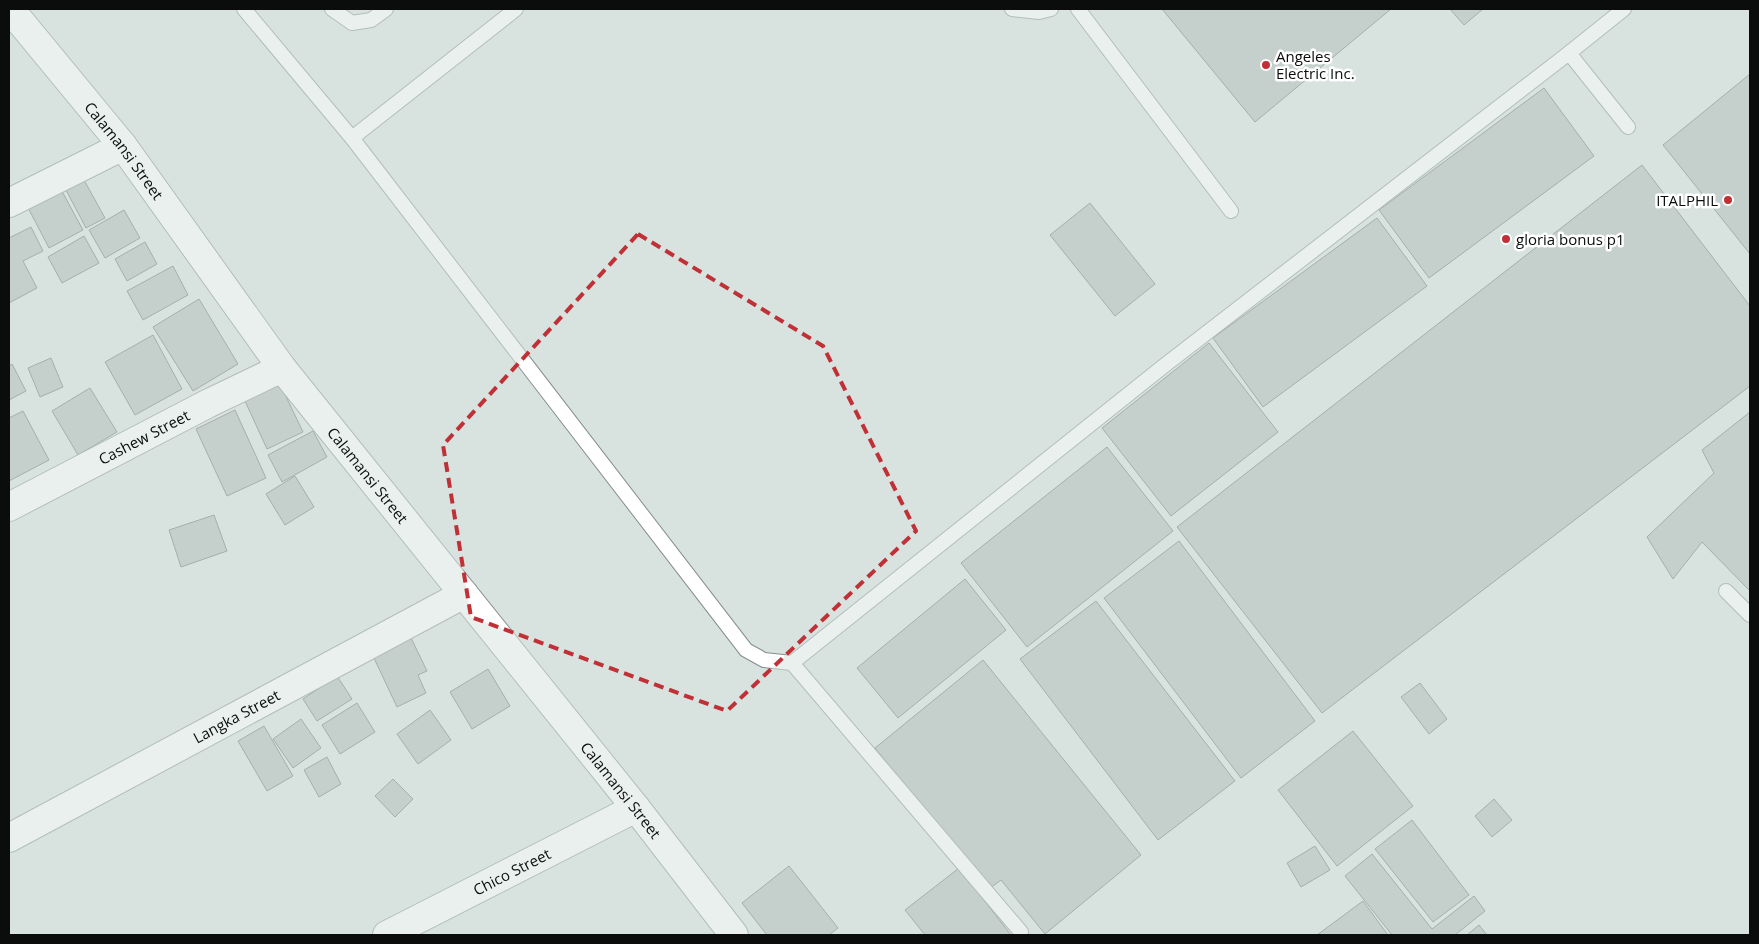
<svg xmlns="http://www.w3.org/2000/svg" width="1759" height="944" viewBox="0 0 1759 944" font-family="'Open Sans',sans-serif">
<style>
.building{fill:#adb7b4;stroke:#646d6b}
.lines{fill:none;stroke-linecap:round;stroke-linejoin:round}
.service-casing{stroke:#858e8c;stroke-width:16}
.minor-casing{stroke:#858e8c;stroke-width:30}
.service{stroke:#fff;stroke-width:14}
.minor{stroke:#fff;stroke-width:28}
.marked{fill:none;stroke:#c03036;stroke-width:4;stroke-dasharray:10 6;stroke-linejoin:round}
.poi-dot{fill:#c03036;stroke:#fff;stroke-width:2}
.labels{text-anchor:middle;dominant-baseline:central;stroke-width:5;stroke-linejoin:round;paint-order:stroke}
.poi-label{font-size:15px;fill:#0a0d0c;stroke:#fff;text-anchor:start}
.street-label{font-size:15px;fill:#0a0d0c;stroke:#fff}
</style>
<rect width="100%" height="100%" fill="#d8e3e0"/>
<g class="building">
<polygon points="1162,9 1391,9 1255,122"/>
<polygon points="1450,9 1483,9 1464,25"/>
<polygon points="1750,74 1750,254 1663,145"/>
<polygon points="1544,88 1594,156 1429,278 1379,210"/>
<polygon points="1642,165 1750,306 1750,386 1322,713 1177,527"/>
<polygon points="84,180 105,218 86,228 66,190"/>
<polygon points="57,182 83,230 49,248 24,200"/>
<polygon points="1090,203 1155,284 1115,316 1050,235"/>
<polygon points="124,210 140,238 105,258 89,230"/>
<polygon points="1377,218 1427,286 1263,407 1213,338"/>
<polygon points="31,227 43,251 23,261 37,288 9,303 9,238"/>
<polygon points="84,236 99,263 62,283 48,257"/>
<polygon points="145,242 157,264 127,281 115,259"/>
<polygon points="173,266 188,295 143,320 127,291"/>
<polygon points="199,299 238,364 193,391 153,327"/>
<polygon points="153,335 182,389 135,415 105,362"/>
<polygon points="1209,343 1278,432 1171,516 1102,428"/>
<polygon points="51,358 63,387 40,397 28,368"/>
<polygon points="12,364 26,391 9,400 9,366"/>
<polygon points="280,384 303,432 267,449 245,401"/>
<polygon points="90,388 117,432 78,455 52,411"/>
<polygon points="235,410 266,478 227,496 196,429"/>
<polygon points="23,411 49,460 9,481 9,418"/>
<polygon points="1750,412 1750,591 1702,542 1673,579 1647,537 1714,473 1702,450"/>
<polygon points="313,431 327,457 282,482 268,455"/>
<polygon points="1107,447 1173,531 1027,647 961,563"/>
<polygon points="295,476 314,507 285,525 266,494"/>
<polygon points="214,515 227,551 181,567 169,530"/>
<polygon points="1179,541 1315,721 1241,778 1104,598"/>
<polygon points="965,579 1006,630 898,718 857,668"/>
<polygon points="1096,601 1235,781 1158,840 1020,659"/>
<polygon points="411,638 427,671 418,675 426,693 397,707 373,656"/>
<polygon points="983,660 1141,855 1045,934 1001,880 989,889 875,748"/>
<polygon points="488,669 510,706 472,729 450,692"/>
<polygon points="337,676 352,699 317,721 303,699"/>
<polygon points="1420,683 1447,719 1429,734 1401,697"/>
<polygon points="357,703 375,732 340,754 322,725"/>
<polygon points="430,710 451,740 418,764 397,734"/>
<polygon points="301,719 321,748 293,768 273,739"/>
<polygon points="264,726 293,776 267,791 238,741"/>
<polygon points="1353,731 1413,806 1337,866 1278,790"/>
<polygon points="327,757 341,784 319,797 304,770"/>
<polygon points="393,779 413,799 395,817 375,796"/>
<polygon points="1494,799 1512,820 1492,837 1475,816"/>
<polygon points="1412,820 1469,895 1433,922 1375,849"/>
<polygon points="1315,846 1330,870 1301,887 1287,863"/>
<polygon points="1372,854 1432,929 1474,896 1485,911 1455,935 1392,935 1345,876"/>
<polygon points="789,866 838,928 829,935 767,935 742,903"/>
<polygon points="959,868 1011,935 925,935 905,910"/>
<polygon points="1363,901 1388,935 1317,935"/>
<polygon points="1479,925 1487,935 1467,935"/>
</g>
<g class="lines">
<defs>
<g id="service">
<polyline points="244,9 352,138 746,650 764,660 792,663 1021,932"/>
<polyline points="332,9 352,23 371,20 386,9"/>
<polyline points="1012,9 1039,12 1051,9"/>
<polyline points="1078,9 1231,211"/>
<polyline points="1624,9 1569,53 1628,127"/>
<polyline points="352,138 516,9"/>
<polyline points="1726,591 1750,615"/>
<polyline points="792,663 1165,365 1569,53"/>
</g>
<g id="minor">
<path id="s1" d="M10 9 123 146 282 368 636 808 734 935"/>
<polyline points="9,203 123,146"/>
<path id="s2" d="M9 507 209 403 282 368"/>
<path id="s3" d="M9 838 464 594"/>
<path id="s4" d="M387 935 636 808"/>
</g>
</defs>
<use href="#service" class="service-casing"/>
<use href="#minor" class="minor-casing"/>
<use href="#service" class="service"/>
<use href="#minor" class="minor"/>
</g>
<path d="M0 0H1759V944H0ZM638 234 823 346 916 531 727 711 471 617 443 445Z" fill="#d8e3e0" fill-opacity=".55" fill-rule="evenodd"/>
<path class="marked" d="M638 234 823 346 916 531 727 711 471 617 443 445Z"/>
<g class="poi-dot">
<circle cx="1266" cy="65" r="5"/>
<circle cx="1728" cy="200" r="5"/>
<circle cx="1506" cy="239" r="5"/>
</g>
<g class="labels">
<g class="poi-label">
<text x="1276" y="56">Angeles<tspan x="1276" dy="17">Electric Inc.</tspan></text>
<text x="1718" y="200" text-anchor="end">ITALPHIL</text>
<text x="1516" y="239">gloria bonus p1</text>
</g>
<g class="street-label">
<text stroke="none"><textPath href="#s1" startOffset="182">Calamansi Street</textPath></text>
<text stroke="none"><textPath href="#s2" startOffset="152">Cashew Street</textPath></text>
<text stroke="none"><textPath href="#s1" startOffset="588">Calamansi Street</textPath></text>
<text stroke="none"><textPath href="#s3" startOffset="258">Langka Street</textPath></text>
<text stroke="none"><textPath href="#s1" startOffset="992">Calamansi Street</textPath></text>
<text stroke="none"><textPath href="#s4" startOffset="140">Chico Street</textPath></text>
</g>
</g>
<rect width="1759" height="944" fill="none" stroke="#0a0d0c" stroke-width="20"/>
</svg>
